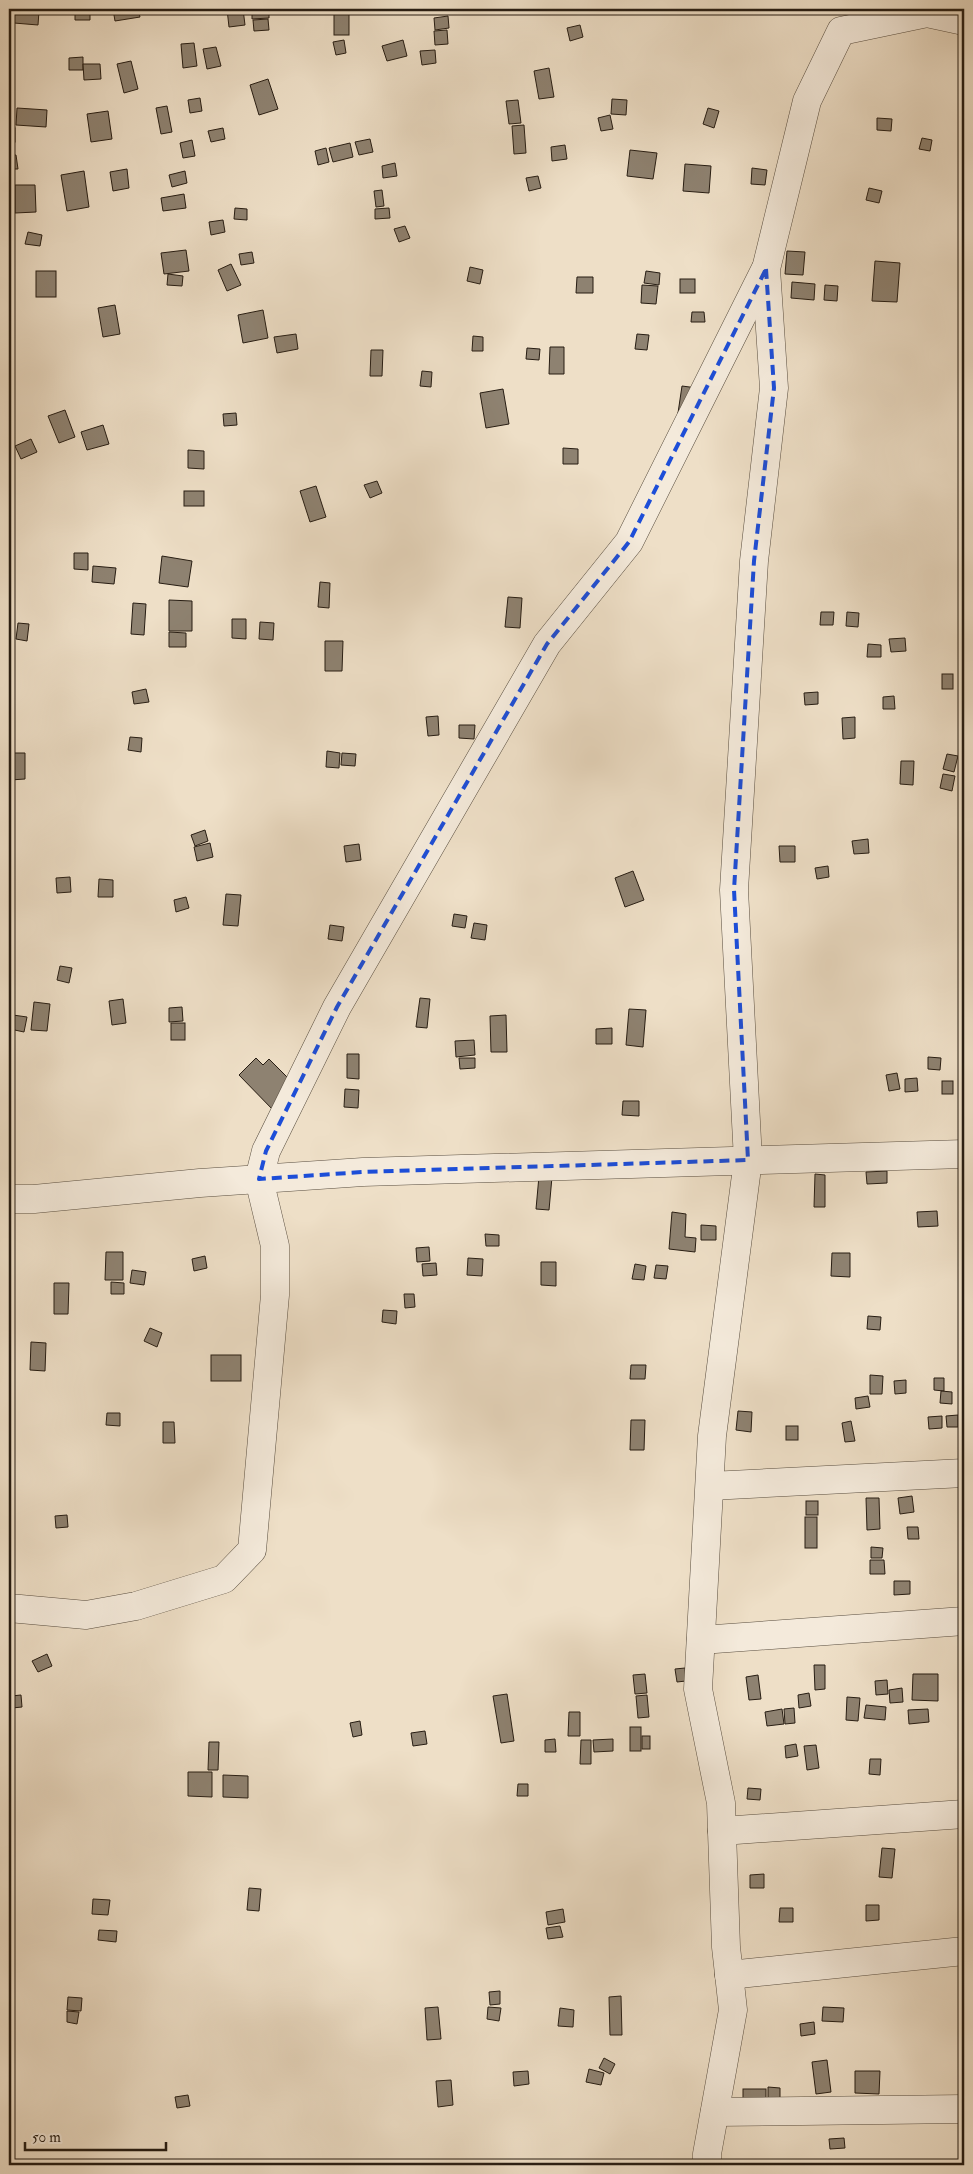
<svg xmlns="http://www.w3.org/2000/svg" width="973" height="2174" viewBox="0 0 973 2174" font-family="'IM FELL Double Pica',serif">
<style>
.building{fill:#8e8271;stroke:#271d13}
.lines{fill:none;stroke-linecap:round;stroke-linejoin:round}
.minor-casing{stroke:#594e40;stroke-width:29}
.minor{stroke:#f4eadb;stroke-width:28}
.marked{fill:none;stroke:#1d4ed8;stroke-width:4;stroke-dasharray:10 6;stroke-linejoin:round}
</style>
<rect width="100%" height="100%" fill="#eedfc7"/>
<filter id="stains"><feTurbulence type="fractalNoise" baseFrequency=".004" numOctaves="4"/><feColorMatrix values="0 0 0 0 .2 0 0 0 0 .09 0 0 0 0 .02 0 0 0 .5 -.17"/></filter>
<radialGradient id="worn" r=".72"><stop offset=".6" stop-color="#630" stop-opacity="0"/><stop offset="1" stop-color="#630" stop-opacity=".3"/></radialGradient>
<g class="building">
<polygon points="15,9 39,11 38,25 14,23"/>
<polygon points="90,9 90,20 75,20 75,10"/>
<polygon points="113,9 138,9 140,17 115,21"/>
<polygon points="227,9 243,9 245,25 229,27"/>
<polygon points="252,9 269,9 269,18 252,19"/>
<rect x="334" y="9" width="15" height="26"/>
<polygon points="448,16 449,28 435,30 434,18"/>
<polygon points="268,19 269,30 254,31 253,20"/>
<polygon points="580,25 583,37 570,41 567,28"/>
<polygon points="447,30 448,44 435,45 434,31"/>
<polygon points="344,40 346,53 336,55 333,42"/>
<polygon points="403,40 407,56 387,61 382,46"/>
<polygon points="194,43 197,66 183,68 181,44"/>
<polygon points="216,47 221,66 207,69 203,49"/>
<polygon points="435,50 436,63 422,65 420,51"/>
<polygon points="83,57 83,70 69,70 69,58"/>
<polygon points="131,61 138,89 124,93 117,64"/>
<polygon points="83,64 100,64 101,79 84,80"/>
<polygon points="549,68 554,97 539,99 534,71"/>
<polygon points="268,79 278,109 259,115 250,85"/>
<polygon points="200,98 202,111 190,113 188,100"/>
<polygon points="612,99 627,100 626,115 611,114"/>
<polygon points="518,100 521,123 509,124 506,101"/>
<polygon points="167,106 172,132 161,134 156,108"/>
<polygon points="17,108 47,110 46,127 16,125"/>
<polygon points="708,108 719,111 714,128 703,124"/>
<polygon points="108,111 112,139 91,142 87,114"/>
<rect x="9" y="113" width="5" height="12"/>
<polygon points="610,115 613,129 601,131 598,118"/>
<polygon points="877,118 892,119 891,131 877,130"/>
<polygon points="524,125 526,153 514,154 512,126"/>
<rect x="9" y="128" width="6" height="14"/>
<polygon points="223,128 225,139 211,142 208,131"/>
<rect x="961" y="130" width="3" height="17"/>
<polygon points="922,138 932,140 930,151 919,149"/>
<polygon points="370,139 373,152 359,155 355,142"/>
<polygon points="192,140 195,156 183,158 180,143"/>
<polygon points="350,143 353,157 333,162 329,148"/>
<polygon points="565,145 567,159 552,161 551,147"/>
<polygon points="326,148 329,162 318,165 315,151"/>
<polygon points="630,150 657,153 653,179 627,176"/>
<polygon points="9,155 16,155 18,169 9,169"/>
<polygon points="395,163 397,176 383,178 382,166"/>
<polygon points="685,164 711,166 709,193 683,191"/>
<polygon points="752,168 767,170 765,185 751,184"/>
<polygon points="127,169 129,188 113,191 110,172"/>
<polygon points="84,171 89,207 67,211 61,175"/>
<polygon points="185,171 187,183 172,187 169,175"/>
<polygon points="538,176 541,188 529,191 526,178"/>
<polygon points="15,185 35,185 36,212 15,213"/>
<polygon points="869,188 882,191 879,203 866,200"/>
<polygon points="382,190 384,206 376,207 374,191"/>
<polygon points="184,194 186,208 163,211 161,198"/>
<polygon points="235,208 247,209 247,220 234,219"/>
<polygon points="389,208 390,218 375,219 375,209"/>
<polygon points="223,220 225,232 211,235 209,222"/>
<polygon points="405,226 410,238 399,242 394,229"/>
<polygon points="28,232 42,235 40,246 25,244"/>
<polygon points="186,250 189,271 164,274 161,253"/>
<polygon points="787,251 805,252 803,275 785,274"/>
<polygon points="252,252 254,263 241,265 239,254"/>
<polygon points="875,261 900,263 897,302 872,301"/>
<polygon points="231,264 241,285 227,291 218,270"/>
<polygon points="470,267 483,270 480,284 467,281"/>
<rect x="36" y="271" width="20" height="26"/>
<polygon points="646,271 660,273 659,285 644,283"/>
<polygon points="168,274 183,276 182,286 167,285"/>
<polygon points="577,277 593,277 593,293 576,293"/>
<rect x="680" y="279" width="15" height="14"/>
<polygon points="792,282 815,284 814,300 791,298"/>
<polygon points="642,285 658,286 656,304 641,303"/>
<polygon points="825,285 838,286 837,301 824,300"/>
<polygon points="115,305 120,334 103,337 98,308"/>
<polygon points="263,310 268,338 243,343 238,315"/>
<polygon points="692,312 704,312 705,322 691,322"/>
<polygon points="296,334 298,349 277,353 274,337"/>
<polygon points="637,334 649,335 647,350 635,349"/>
<polygon points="473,336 483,337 483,351 472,351"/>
<polygon points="550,347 564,347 564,374 549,374"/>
<polygon points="527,348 540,349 539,360 526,359"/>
<polygon points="371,350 383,350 382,376 370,376"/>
<polygon points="422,371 432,372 431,387 420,386"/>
<polygon points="682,386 697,388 678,413"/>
<polygon points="503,389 509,424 486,428 480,393"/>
<polygon points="65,410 75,437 59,443 48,416"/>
<polygon points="236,413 237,425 224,426 223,414"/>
<polygon points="103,425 109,444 87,450 81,432"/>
<polygon points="31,439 37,452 21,459 15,446"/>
<polygon points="563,448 578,449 578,464 563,464"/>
<polygon points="188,450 204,451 204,469 188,468"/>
<polygon points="377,481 382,493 370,498 364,485"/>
<polygon points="316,486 326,517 310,522 300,491"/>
<rect x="184" y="491" width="20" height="15"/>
<polygon points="9,534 13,534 12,558 9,558"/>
<polygon points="74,553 88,553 88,570 74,569"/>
<polygon points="162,556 192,561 188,587 159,583"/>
<polygon points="93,566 116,568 114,584 92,582"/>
<polygon points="320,582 330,583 329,608 318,607"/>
<polygon points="508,597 522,598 520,628 505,627"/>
<polygon points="169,600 192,601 192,631 169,631"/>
<polygon points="133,603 146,604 144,635 131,634"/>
<polygon points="821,612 834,612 833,625 820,625"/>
<polygon points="847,612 859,613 858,627 846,626"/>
<polygon points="232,619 246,619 246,639 232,638"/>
<polygon points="260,622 274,623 273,640 259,639"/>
<polygon points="18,623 29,624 27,641 16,639"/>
<polygon points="169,632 186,633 186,647 169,647"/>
<polygon points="905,638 906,651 891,652 889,639"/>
<polygon points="325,641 343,641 342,671 325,671"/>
<polygon points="868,644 881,645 881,657 867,657"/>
<rect x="942" y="674" width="11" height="15"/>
<polygon points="146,689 149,702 134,704 132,692"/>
<polygon points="818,692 818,704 805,705 804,693"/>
<polygon points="894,696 895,709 883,709 883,697"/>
<polygon points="964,700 964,712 961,712 959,701"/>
<polygon points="438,716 439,735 428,736 426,717"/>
<polygon points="855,717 855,738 843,739 842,718"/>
<polygon points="459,725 475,725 474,739 459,738"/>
<polygon points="130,737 142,738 141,752 128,750"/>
<polygon points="327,751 340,753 339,768 326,767"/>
<polygon points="9,753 25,753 25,779 10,780"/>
<polygon points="342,753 356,754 355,766 341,765"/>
<polygon points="947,754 958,756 954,772 943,769"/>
<polygon points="901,761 914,761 913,785 900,784"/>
<polygon points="943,774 955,776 952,791 940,788"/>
<polygon points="205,830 208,841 195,846 191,835"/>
<polygon points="868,839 869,853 854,854 852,841"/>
<polygon points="210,843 213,857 197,861 194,847"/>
<polygon points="359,844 361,860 346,862 344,846"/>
<polygon points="779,846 795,846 795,862 780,862"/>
<polygon points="828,866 829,877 817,879 815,868"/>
<polygon points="633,871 644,900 625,907 615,878"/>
<polygon points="70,877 71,892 57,893 56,878"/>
<polygon points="99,879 113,880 113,897 98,897"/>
<polygon points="226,894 241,895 238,926 223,925"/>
<polygon points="186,897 189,908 176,912 174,900"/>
<polygon points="454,914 467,916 465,928 452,926"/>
<polygon points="474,923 487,925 485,940 471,938"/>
<polygon points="330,925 344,927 342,941 328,939"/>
<polygon points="60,966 72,968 69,983 57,980"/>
<polygon points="420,998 430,999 427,1028 416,1027"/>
<polygon points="123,999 126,1023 112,1025 109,1001"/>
<polygon points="34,1002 50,1004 47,1031 31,1030"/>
<polygon points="182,1007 183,1021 169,1022 169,1008"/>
<polygon points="629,1009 646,1010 643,1047 626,1045"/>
<polygon points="13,1015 27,1017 24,1032 10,1029"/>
<polygon points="506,1015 507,1052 491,1052 490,1016"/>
<rect x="171" y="1023" width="14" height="17"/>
<polygon points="612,1028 612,1044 596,1044 596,1029"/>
<polygon points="474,1040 475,1055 456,1057 455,1041"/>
<polygon points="347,1054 359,1054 359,1079 347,1078"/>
<polygon points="928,1057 941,1058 940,1070 928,1069"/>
<polygon points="256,1058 263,1065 269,1059 299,1089 275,1112 239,1075"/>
<polygon points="459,1058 475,1058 475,1068 460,1069"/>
<polygon points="897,1073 900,1089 889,1091 886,1075"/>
<polygon points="917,1078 918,1091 905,1092 905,1079"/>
<rect x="942" y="1081" width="11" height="13"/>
<polygon points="345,1089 359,1090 358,1108 344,1107"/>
<polygon points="623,1101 639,1101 639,1116 622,1115"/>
<polygon points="887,1171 887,1183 867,1184 866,1172"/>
<polygon points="815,1174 825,1175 825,1207 814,1207"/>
<polygon points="539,1176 552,1177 549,1210 536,1209"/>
<polygon points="937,1211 938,1226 918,1227 917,1212"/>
<polygon points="672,1212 686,1214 685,1237 696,1238 695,1252 669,1249"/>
<polygon points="701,1225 716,1226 716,1240 701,1240"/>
<polygon points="485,1234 499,1235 499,1246 486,1246"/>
<polygon points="429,1247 430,1261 417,1262 416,1248"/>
<polygon points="106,1252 123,1252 123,1280 105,1280"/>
<polygon points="832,1253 850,1253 850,1277 831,1276"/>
<polygon points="205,1256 207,1268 194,1271 192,1259"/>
<polygon points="468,1258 483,1259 482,1276 467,1275"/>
<polygon points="541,1262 556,1262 556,1286 541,1285"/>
<polygon points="436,1263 437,1275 423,1276 422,1264"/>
<rect x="9" y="1264" width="3" height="13"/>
<polygon points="635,1264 646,1266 644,1280 632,1279"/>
<polygon points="656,1265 668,1266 666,1279 654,1278"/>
<polygon points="132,1270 146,1272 144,1285 130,1283"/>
<polygon points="111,1282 124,1283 124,1294 111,1294"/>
<polygon points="54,1283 69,1283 68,1314 54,1314"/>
<polygon points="404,1294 414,1294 415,1307 405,1308"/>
<polygon points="383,1310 397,1311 396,1324 382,1322"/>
<polygon points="868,1316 881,1317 880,1330 867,1329"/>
<polygon points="150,1328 162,1333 157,1347 144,1341"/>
<polygon points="31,1342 46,1343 45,1371 30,1370"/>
<rect x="211" y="1355" width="30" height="26"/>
<polygon points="631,1365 646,1365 645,1379 630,1379"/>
<polygon points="870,1375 883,1376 882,1394 870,1394"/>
<polygon points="934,1378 944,1378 944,1391 934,1390"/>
<polygon points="906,1380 906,1393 895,1394 894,1381"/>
<polygon points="941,1391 952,1392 952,1404 940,1403"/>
<polygon points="868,1396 870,1407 856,1409 855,1398"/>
<polygon points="738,1411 752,1412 751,1432 736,1430"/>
<polygon points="107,1413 120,1413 120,1426 106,1425"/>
<polygon points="958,1415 958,1427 947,1427 946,1416"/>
<polygon points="942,1416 942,1428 929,1429 928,1417"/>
<polygon points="631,1420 645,1420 644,1450 630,1450"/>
<polygon points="851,1421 855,1441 845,1442 842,1423"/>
<polygon points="163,1422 174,1422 175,1443 163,1443"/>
<rect x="786" y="1426" width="12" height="14"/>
<polygon points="912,1496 914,1512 900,1514 898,1498"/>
<polygon points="866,1498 879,1498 880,1529 867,1530"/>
<rect x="806" y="1501" width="12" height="14"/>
<polygon points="67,1515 68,1527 56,1528 55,1516"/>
<rect x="805" y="1517" width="12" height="31"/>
<polygon points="907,1527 918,1527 919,1539 908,1539"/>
<polygon points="871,1547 883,1548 882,1558 871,1558"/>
<polygon points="870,1560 884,1560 885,1574 870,1574"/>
<polygon points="894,1581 910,1581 910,1594 894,1595"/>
<polygon points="47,1654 52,1666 38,1672 32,1661"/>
<polygon points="814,1665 825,1665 825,1689 815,1690"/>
<polygon points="685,1668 686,1681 677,1682 675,1669"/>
<polygon points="645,1674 647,1693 635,1694 633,1675"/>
<polygon points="913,1674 938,1674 938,1701 912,1700"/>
<polygon points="758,1675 761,1699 749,1700 746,1677"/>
<polygon points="887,1680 888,1694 876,1695 875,1681"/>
<polygon points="902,1688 903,1702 890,1703 889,1690"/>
<polygon points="809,1693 811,1706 799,1708 798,1695"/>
<polygon points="507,1694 514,1741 501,1743 493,1696"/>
<polygon points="21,1695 22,1707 12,1708 11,1696"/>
<polygon points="647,1695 649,1717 638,1718 636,1696"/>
<polygon points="847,1697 860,1698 858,1721 846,1720"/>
<polygon points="866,1705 886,1707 885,1720 864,1718"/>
<polygon points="794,1708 795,1723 785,1724 784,1709"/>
<polygon points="782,1709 784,1724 767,1726 765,1712"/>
<polygon points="928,1709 929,1722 909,1724 908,1710"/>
<polygon points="569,1712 580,1712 580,1736 568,1736"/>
<polygon points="360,1721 362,1735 353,1737 350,1723"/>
<rect x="630" y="1727" width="11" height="24"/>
<polygon points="425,1731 427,1744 413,1746 411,1733"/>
<rect x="642" y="1736" width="8" height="13"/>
<polygon points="555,1739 556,1752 545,1752 545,1740"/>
<polygon points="613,1739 613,1751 594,1752 593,1740"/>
<polygon points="581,1740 591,1740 591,1764 580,1764"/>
<polygon points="209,1742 219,1742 218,1770 208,1770"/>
<polygon points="796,1744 798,1756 786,1758 785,1746"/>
<polygon points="816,1745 819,1768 807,1770 804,1746"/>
<polygon points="870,1759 881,1759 880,1775 869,1774"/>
<polygon points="188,1772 212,1772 212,1797 188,1796"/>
<polygon points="223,1775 248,1776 248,1798 223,1797"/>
<polygon points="518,1784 528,1784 528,1796 517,1796"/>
<polygon points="748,1788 761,1789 760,1800 747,1799"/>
<polygon points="882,1848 895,1849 892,1878 879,1877"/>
<polygon points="764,1874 764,1888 750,1888 750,1875"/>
<polygon points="249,1888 261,1889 259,1911 247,1910"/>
<polygon points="93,1899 110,1900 108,1915 92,1914"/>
<polygon points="866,1905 879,1905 879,1920 866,1921"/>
<polygon points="780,1908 793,1908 793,1922 779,1922"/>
<polygon points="563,1909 565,1922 548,1925 546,1912"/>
<polygon points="560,1926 563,1937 548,1939 546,1928"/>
<polygon points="99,1930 117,1931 116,1942 98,1940"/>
<polygon points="500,1991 500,2004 490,2005 489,1992"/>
<polygon points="621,1996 622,2035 610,2035 609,1997"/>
<polygon points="68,1997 82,1998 81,2011 67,2010"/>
<polygon points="438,2007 441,2039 427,2040 425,2008"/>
<polygon points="488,2007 501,2008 499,2021 487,2019"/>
<polygon points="823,2007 844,2008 843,2022 822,2021"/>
<polygon points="560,2008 574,2010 573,2027 558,2026"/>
<polygon points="67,2011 79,2012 77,2024 67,2022"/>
<polygon points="814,2022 815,2034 801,2036 800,2024"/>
<polygon points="604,2058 615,2064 610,2074 599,2068"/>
<polygon points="827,2060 831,2092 816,2094 812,2062"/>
<polygon points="589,2069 604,2073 601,2085 586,2082"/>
<polygon points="528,2071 529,2084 514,2086 513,2072"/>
<polygon points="855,2071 880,2071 879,2094 855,2093"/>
<polygon points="964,2077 964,2091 963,2092 959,2078"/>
<polygon points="451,2080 453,2105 438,2107 436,2081"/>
<polygon points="768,2087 780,2088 780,2100 768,2100"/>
<rect x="743" y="2089" width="23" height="15"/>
<polygon points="188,2095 190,2106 177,2108 175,2097"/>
<polygon points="844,2138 845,2148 830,2149 829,2139"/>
</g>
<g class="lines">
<defs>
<g id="minor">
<polyline points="9,1199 34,1199 200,1183 363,1172 964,1154"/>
<polyline points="710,1486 964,1473"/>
<polyline points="9,1608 86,1615 136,1606 224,1579 252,1550 275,1295 275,1246 259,1179 266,1151 337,1007 547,644 629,542 765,270"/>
<polyline points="701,1640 964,1621"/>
<polyline points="722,1831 964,1814"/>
<polyline points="729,1975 964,1951"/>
<polyline points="715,2112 964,2109"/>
<polyline points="707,2165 707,2154 733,2010 726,1947 721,1803 698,1689 712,1436 748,1160 734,890 754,561 774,388 766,269 807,101 841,31 927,13 964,21"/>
</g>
</defs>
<use href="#minor" class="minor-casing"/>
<use href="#minor" class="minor"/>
</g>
<path class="marked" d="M766 269 774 388 754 561 734 890 748 1160 363 1172 259 1179 266 1151 337 1007 547 644 629 542Z"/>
<rect width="973" height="2174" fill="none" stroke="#eedfc7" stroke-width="30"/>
<rect x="10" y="10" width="953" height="2154" fill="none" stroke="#271d13" stroke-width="2.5"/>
<rect x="15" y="15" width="943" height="2144" fill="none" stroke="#271d13"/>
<path d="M25 2142v8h141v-8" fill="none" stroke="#271d13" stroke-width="2.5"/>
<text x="32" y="2142" font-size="15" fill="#271d13" stroke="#f4eadb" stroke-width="4" paint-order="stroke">50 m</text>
<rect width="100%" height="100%" filter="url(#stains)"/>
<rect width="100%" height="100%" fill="url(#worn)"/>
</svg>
